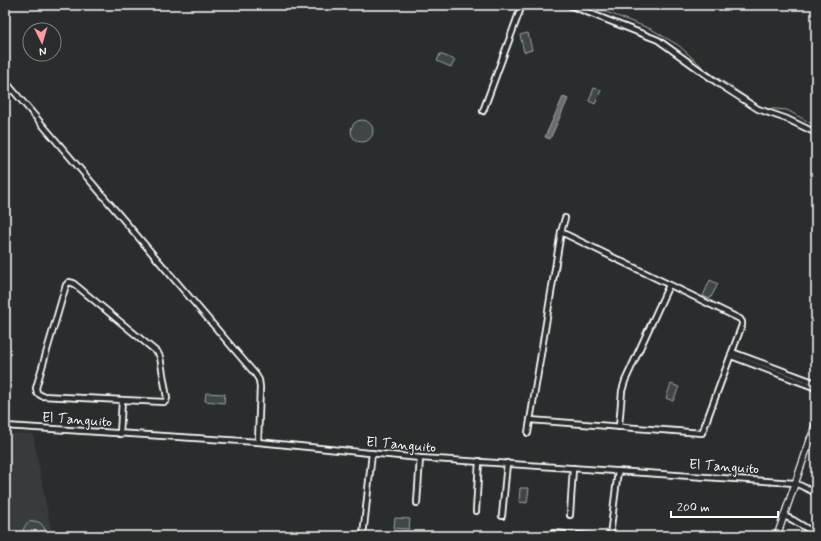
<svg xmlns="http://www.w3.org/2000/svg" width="821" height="541" viewBox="0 0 821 541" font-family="Mynerve,sans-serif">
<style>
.built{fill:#373a3b}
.green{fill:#414445;stroke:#a0a2a2}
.water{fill:#6a6c6d;stroke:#a6a7a7}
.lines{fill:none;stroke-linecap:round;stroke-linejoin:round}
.stream{stroke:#a6a7a7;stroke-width:1}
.minor-casing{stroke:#fff;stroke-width:8}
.major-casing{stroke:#fff;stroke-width:8}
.minor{stroke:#2a2d2e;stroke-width:4.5}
.major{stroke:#2a2d2e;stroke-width:5.5}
.labels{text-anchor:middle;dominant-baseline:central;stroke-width:3;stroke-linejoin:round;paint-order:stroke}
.street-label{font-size:14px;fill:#fff;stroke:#2a2d2e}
</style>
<rect width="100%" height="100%" fill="#2a2d2e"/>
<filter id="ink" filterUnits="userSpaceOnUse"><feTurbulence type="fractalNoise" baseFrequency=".025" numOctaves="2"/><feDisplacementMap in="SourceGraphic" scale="8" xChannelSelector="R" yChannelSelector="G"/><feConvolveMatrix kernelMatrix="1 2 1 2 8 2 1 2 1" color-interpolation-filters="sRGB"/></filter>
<g filter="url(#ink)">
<polygon class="built" points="5,433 33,434 52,536 5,536"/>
<g class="green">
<polygon points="528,33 532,50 524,52 520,35"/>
<polygon points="440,54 455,60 451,67 437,61"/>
<polygon points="594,88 601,90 595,104 589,101"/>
<circle cx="362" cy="131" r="11"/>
<polygon points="710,280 718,284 710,299 703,296"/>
<polygon points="671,384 679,387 673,401 666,398"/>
<polygon points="206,393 225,394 224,403 205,401"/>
<polygon points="520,488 529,488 527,503 519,502"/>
<polygon points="395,518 410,519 409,529 394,528"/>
<path d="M35 521C43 523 46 528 45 536H23C22 527 27 521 35 521Z"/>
</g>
<polygon class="water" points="563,97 568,99 550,139 545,137"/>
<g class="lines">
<polyline class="stream" points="588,5 651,29 678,45 706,70 763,108 787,110 816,126"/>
<defs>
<g id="minor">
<polyline points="569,5 658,40 719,84 758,109 787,119 816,133"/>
<polyline points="5,81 256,375 259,380 260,387 258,442"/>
<polyline points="483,111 522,5"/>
<polygon points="69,282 73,283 158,353 160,357 167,398 166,401 164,402 42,396 37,393 36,388 66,285"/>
<polyline points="732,352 816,383"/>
<polyline points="731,356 816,388"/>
<polyline points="530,420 702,433 742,325 742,322 740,319 561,232"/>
<polyline points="5,426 258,442 420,458 795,483 816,493"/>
<polyline points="619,427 622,391 625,381 669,285"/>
<polyline points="528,433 561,232 565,218"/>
<polyline points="120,434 122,400"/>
<polyline points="810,439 816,442"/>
<polyline points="417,503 420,458"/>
<polyline points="476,511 479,461"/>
<polyline points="570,515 573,468"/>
<polyline points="502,516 507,463"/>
<polyline points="784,516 793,520 816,534"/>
<polyline points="553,533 591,536"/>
<polyline points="363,536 372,453"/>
<polyline points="610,536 618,471"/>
</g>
<polyline id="major" points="777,536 816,423"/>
</defs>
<use href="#minor" class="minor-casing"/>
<use href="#major" class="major-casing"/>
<use href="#minor" class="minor"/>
<use href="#major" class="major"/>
</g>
</g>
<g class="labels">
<g class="street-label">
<text transform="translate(77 420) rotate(4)">El Tanguito</text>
<text transform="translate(401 445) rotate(5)">El Tanguito</text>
<text transform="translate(724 467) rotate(4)">El Tanguito</text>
</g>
</g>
<rect width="821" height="541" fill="none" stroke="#2a2d2e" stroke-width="20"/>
<rect x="10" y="10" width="801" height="521" fill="none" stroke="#fff" stroke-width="1.5" filter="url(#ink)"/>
<g transform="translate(42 42) rotate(175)"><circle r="19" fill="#2a2d2e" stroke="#7f8182"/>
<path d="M0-3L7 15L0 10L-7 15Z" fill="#ff9aa2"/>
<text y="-6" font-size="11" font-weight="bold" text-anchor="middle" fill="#ffffff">N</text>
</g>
<path d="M671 511v6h107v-6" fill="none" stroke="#ffffff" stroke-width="2"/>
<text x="677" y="511" font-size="12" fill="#ffffff" stroke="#2a2d2e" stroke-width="3" paint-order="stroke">200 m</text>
</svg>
